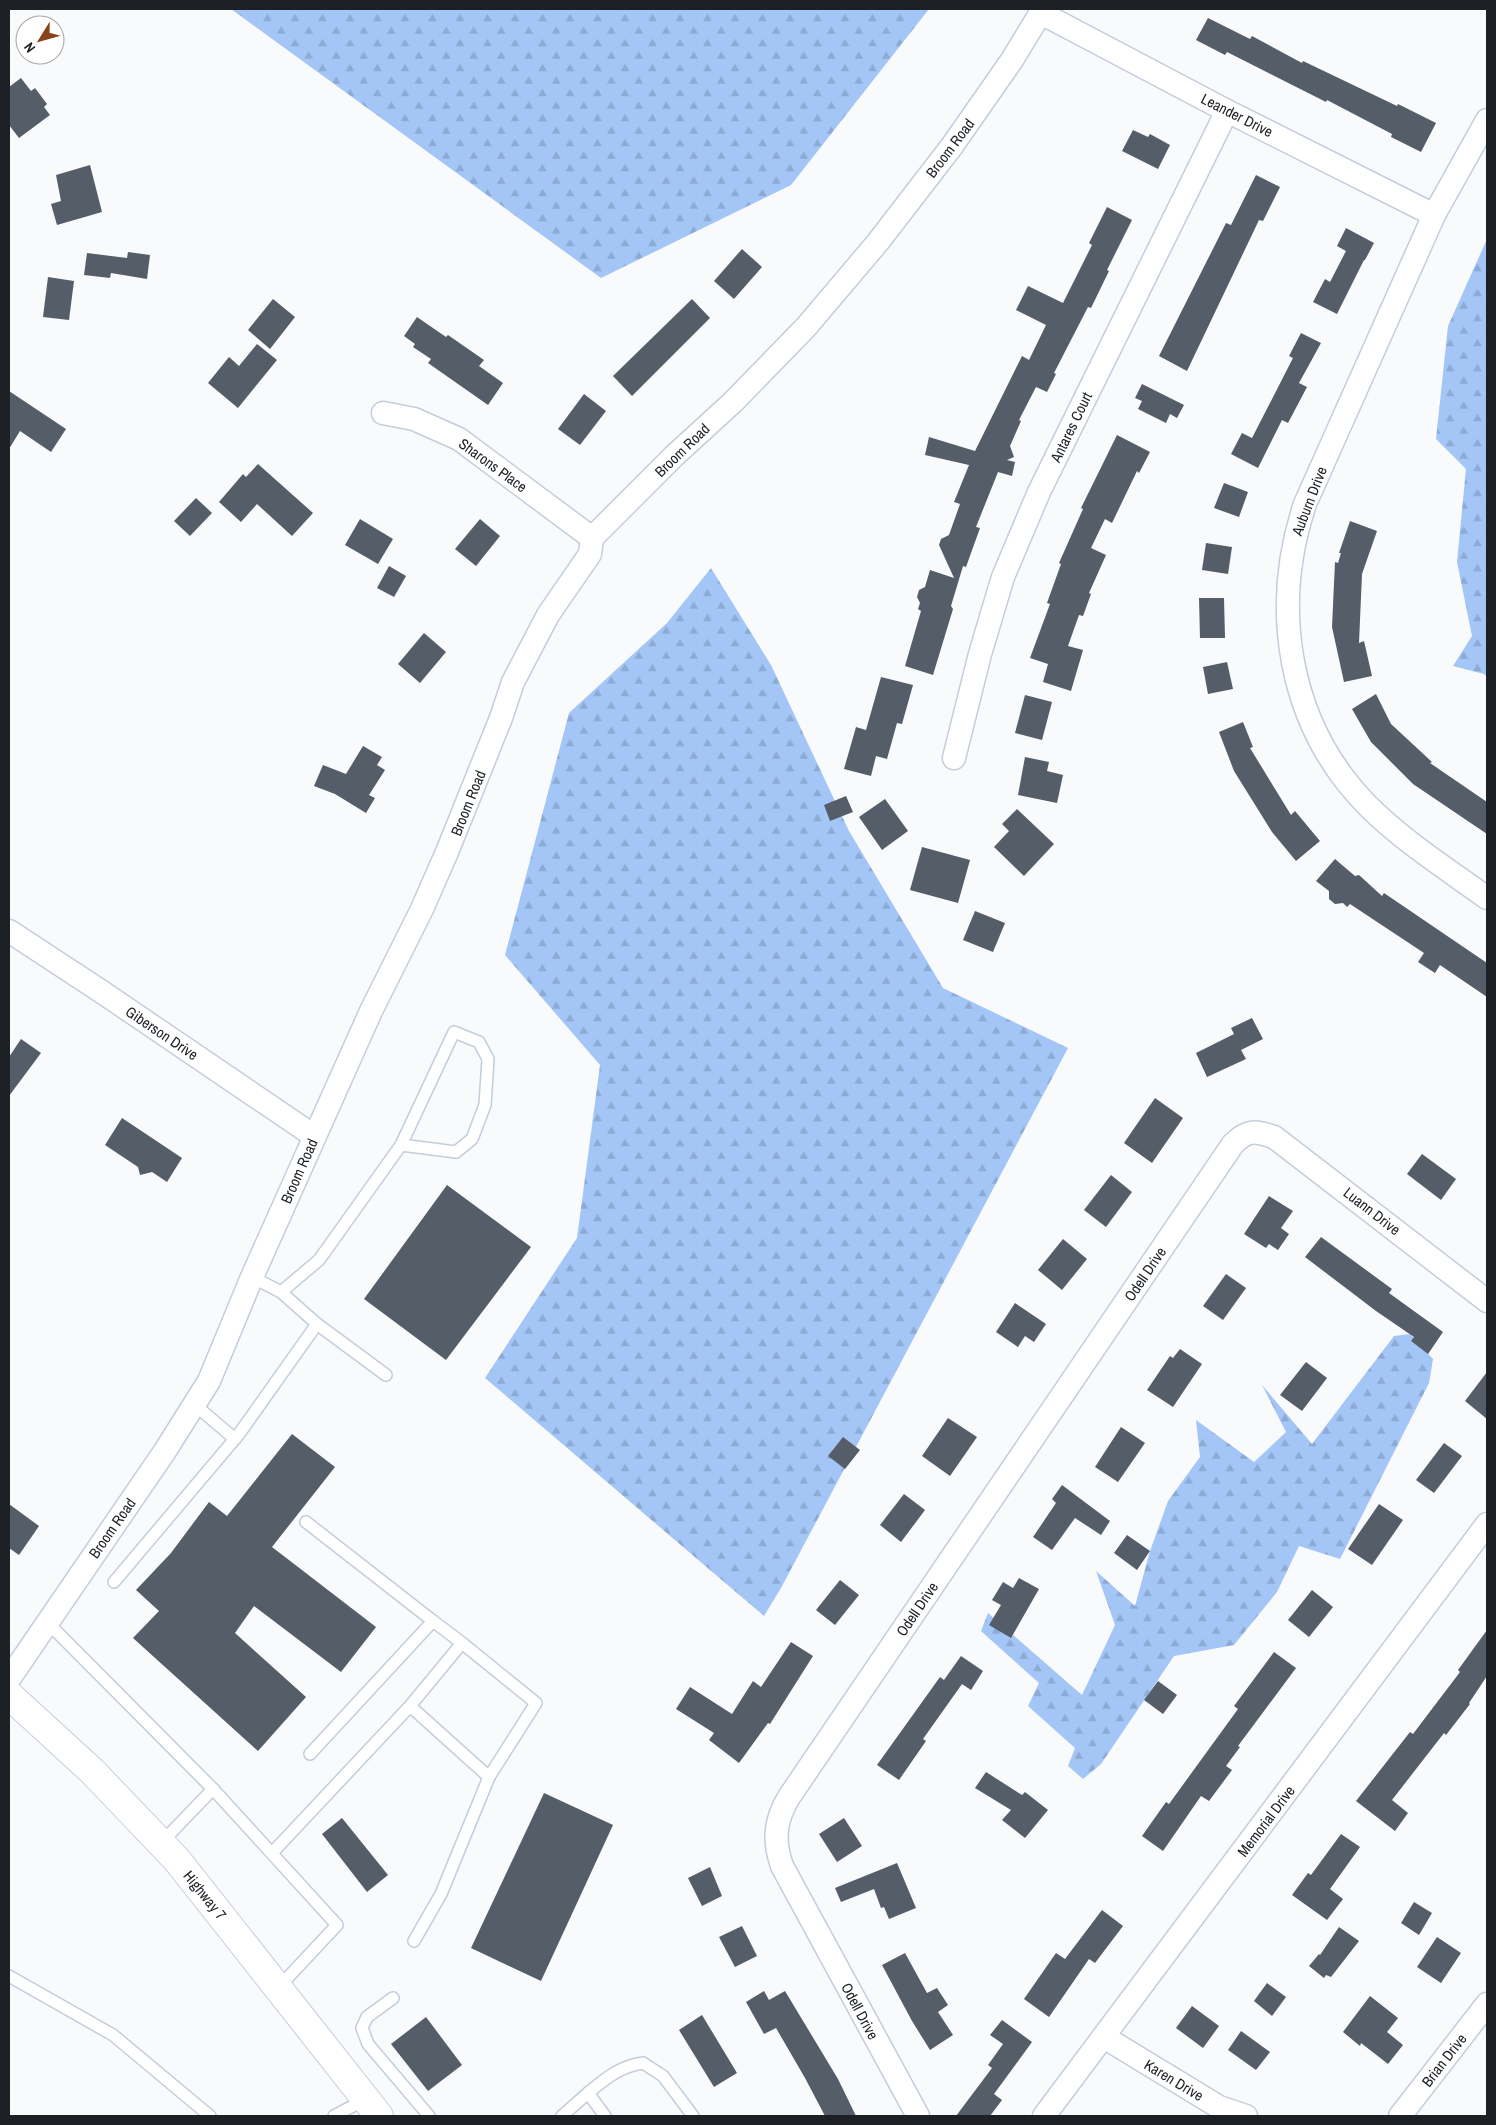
<svg xmlns="http://www.w3.org/2000/svg" width="1496" height="2125" viewBox="0 0 1496 2125" font-family="'Archivo Narrow',sans-serif">
<style>
.forest{fill:url(#forest-firs)}
.building{fill:#555d68}
.lines{fill:none;stroke-linecap:round;stroke-linejoin:round}
.lane-casing{stroke:#c4cddb;stroke-width:14}
.street-casing{stroke:#c4cddb;stroke-width:25}
.primary-casing{stroke:#c4cddb;stroke-width:30}
.lane{stroke:#fff;stroke-width:11}
.street{stroke:#fff;stroke-width:22}
.primary{stroke:#fff;stroke-width:28}
.labels{text-anchor:middle;dominant-baseline:central;stroke-width:5;stroke-linejoin:round;paint-order:stroke}
.street-label{font-size:15px;fill:#1d2126;stroke:#fff}
</style>
<defs>
<pattern id="forest-firs" width="22" height="20" patternUnits="userSpaceOnUse" patternTransform="scale(1.25)"><rect width="22" height="20" fill="#a3c6f7"/><path d="M5 1l3.5 6h-7zM16 11l3.5 6h-7z" fill="#8caad4"/></pattern>
</defs>
<rect width="100%" height="100%" fill="#f8fafc"/>
<g class="forest">
<polygon points="231,9 929,9 791,185 601,278"/>
<polygon points="1487,239 1487,677 1484,674 1453,666 1472,636 1457,562 1466,469 1436,439 1448,326"/>
<polygon points="711,568 771,665 849,831 943,988 1068,1048 781,1588 764,1616 485,1378 577,1238 600,1065 505,955 569,713 667,623"/>
<polygon points="1410,1334 1433,1359 1429,1383 1340,1559 1299,1546 1277,1592 1234,1645 1174,1656 1101,1764 1083,1779 1068,1766 1075,1748 1028,1706 1039,1683 981,1631 988,1613 1082,1695 1115,1625 1096,1571 1135,1606 1150,1551 1168,1501 1200,1457 1196,1420 1254,1462 1286,1432 1262,1385 1312,1444 1394,1336"/>
</g>
<g class="building">
<polygon points="1208,18 1250,39 1252,36 1302,63 1303,61 1397,106 1398,104 1436,123 1421,152 1391,137 1392,134 1327,100 1326,102 1227,52 1225,55 1196,40"/>
<polygon points="21,78 31,91 35,88 47,104 44,107 50,115 19,138 9,125 9,87"/>
<polygon points="1133,130 1148,137 1150,134 1170,145 1158,169 1122,151"/>
<polygon points="90,165 102,212 57,225 51,204 61,201 56,175"/>
<polygon points="1256,175 1280,187 1263,221 1259,220 1187,371 1159,356 1226,223 1231,225"/>
<polygon points="1107,207 1132,220 1107,270 1109,271 1091,308 1088,307 1054,373 1056,374 1047,392 1036,387 1019,420 1021,421 1010,446 1014,457 1007,460 1015,462 1012,476 998,472 976,527 980,528 966,567 963,566 951,606 953,609 933,675 905,666 921,611 918,609 920,603 917,597 919,590 925,587 930,570 954,578 939,545 941,539 949,535 960,504 954,502 969,465 925,455 929,437 975,451 1022,356 1029,360 1046,325 1016,310 1028,286 1063,303 1092,245 1089,243"/>
<polygon points="1346,228 1374,243 1365,260 1364,260 1337,314 1313,302 1325,279 1330,282 1346,251 1337,246"/>
<polygon points="742,249 762,267 734,299 714,281"/>
<polygon points="128,252 150,255 147,279 111,273 110,278 84,275 87,253 127,258"/>
<polygon points="48,277 74,281 69,320 43,317"/>
<polygon points="273,299 295,317 270,349 248,330"/>
<polygon points="692,299 710,318 632,396 613,376"/>
<polygon points="417,317 446,337 448,335 484,360 479,366 503,383 488,405 428,363 431,359 413,347 415,344 404,336"/>
<polygon points="1301,333 1321,343 1299,383 1307,387 1288,423 1282,420 1258,468 1231,454 1242,433 1252,438 1293,358 1289,356"/>
<polygon points="257,344 277,360 238,408 208,383 229,357 239,366"/>
<polygon points="1142,384 1184,405 1177,418 1170,414 1166,423 1138,409 1142,401 1135,398"/>
<polygon points="9,391 66,429 51,452 20,431 9,449"/>
<polygon points="584,394 606,411 580,445 558,429"/>
<polygon points="1117,435 1150,452 1139,473 1137,471 1112,523 1105,519 1091,548 1106,555 1089,593 1091,594 1083,616 1079,615 1068,646 1083,650 1071,691 1043,682 1048,664 1030,658 1050,604 1047,603 1061,564 1059,563 1083,509 1081,508"/>
<polygon points="258,464 313,513 292,536 257,504 241,522 219,502 243,474 246,477"/>
<polygon points="1224,483 1248,492 1239,517 1214,508"/>
<polygon points="196,498 212,513 190,536 174,521"/>
<polygon points="360,519 393,539 378,564 345,545"/>
<polygon points="480,519 500,536 476,566 455,549"/>
<polygon points="1350,521 1377,531 1362,574 1359,643 1364,641 1372,676 1344,682 1332,627 1335,562 1338,563 1341,553 1339,553"/>
<polygon points="1206,543 1232,547 1228,574 1202,570"/>
<polygon points="389,566 406,576 394,597 377,588"/>
<polygon points="1199,598 1224,598 1225,638 1200,638"/>
<polygon points="424,633 446,652 420,683 398,664"/>
<polygon points="1227,662 1233,689 1208,694 1203,667"/>
<polygon points="881,677 913,685 902,724 897,723 887,759 876,756 871,776 844,769 856,727 866,730"/>
<polygon points="1376,694 1391,724 1432,762 1430,763 1487,802 1487,834 1413,784 1371,742 1352,709"/>
<polygon points="1025,695 1052,702 1042,740 1015,733"/>
<polygon points="1243,722 1253,747 1250,748 1291,815 1295,811 1320,841 1296,861 1272,832 1234,771 1219,732"/>
<polygon points="363,746 382,757 377,765 385,770 369,795 375,798 366,813 335,794 314,786 323,765 346,774"/>
<polygon points="1025,757 1049,762 1047,771 1063,775 1057,803 1018,795"/>
<polygon points="846,796 853,812 830,821 824,805"/>
<polygon points="885,799 908,831 882,850 859,817"/>
<polygon points="1017,809 1054,844 1024,876 994,847 1009,831 1002,824"/>
<polygon points="922,847 970,860 958,903 910,890"/>
<polygon points="1335,859 1355,876 1359,875 1382,896 1384,893 1487,963 1487,997 1440,965 1435,973 1418,962 1424,953 1350,904 1347,907 1343,903 1335,904 1329,899 1329,891 1316,881"/>
<polygon points="975,911 1005,923 993,952 963,940"/>
<polygon points="1252,1018 1263,1039 1241,1050 1246,1059 1207,1077 1196,1053 1234,1034 1231,1028"/>
<polygon points="21,1039 41,1053 9,1096 9,1057"/>
<polygon points="1155,1098 1183,1118 1152,1163 1124,1143"/>
<polygon points="122,1118 182,1158 167,1182 152,1172 140,1175 138,1167 105,1145"/>
<polygon points="1422,1154 1456,1179 1441,1200 1407,1174"/>
<polygon points="1111,1175 1132,1192 1106,1227 1084,1210"/>
<polygon points="447,1185 531,1247 446,1360 364,1299"/>
<polygon points="1269,1196 1293,1211 1281,1228 1289,1234 1278,1250 1269,1244 1266,1248 1244,1234"/>
<polygon points="1321,1237 1392,1289 1389,1293 1443,1332 1428,1354 1411,1341 1414,1337 1376,1311 1305,1257"/>
<polygon points="1063,1239 1087,1259 1062,1290 1038,1270"/>
<polygon points="1226,1274 1246,1288 1223,1320 1203,1306"/>
<polygon points="1015,1303 1046,1324 1034,1342 1025,1336 1018,1347 996,1332"/>
<polygon points="1180,1349 1202,1364 1173,1407 1147,1390 1170,1356 1173,1358"/>
<polygon points="1306,1362 1327,1378 1302,1411 1280,1395"/>
<polygon points="1487,1372 1487,1419 1465,1401"/>
<polygon points="948,1418 977,1437 950,1476 922,1456"/>
<polygon points="1121,1427 1145,1443 1118,1482 1095,1467"/>
<polygon points="292,1434 335,1467 272,1547 376,1627 341,1672 254,1606 235,1633 306,1697 258,1751 133,1638 159,1611 136,1590 171,1553 209,1502 227,1516"/>
<polygon points="843,1437 860,1450 845,1469 828,1456"/>
<polygon points="1444,1443 1462,1456 1434,1493 1416,1480"/>
<polygon points="1062,1485 1110,1521 1101,1535 1075,1518 1052,1550 1033,1537 1056,1503 1052,1499"/>
<polygon points="904,1494 925,1510 901,1542 880,1525"/>
<polygon points="9,1504 39,1526 19,1555 9,1548"/>
<polygon points="1379,1504 1403,1520 1372,1565 1348,1549"/>
<polygon points="1127,1535 1150,1551 1137,1570 1114,1553"/>
<polygon points="1019,1578 1039,1589 1011,1638 989,1625 1001,1605 992,1600 1003,1582 1013,1588"/>
<polygon points="840,1580 859,1595 835,1625 816,1610"/>
<polygon points="1312,1590 1333,1607 1309,1637 1288,1620"/>
<polygon points="1487,1630 1487,1676 1469,1703 1470,1704 1446,1735 1444,1733 1392,1800 1408,1813 1395,1831 1356,1801 1410,1732 1413,1734 1460,1672 1458,1670"/>
<polygon points="791,1642 813,1656 770,1724 768,1723 739,1763 709,1740 714,1733 676,1709 690,1687 732,1714 753,1681 761,1687"/>
<polygon points="1274,1652 1296,1668 1238,1746 1240,1747 1226,1766 1232,1770 1209,1801 1201,1796 1163,1851 1142,1836 1166,1802 1169,1804 1238,1709 1234,1706"/>
<polygon points="961,1656 983,1671 971,1690 962,1684 923,1739 926,1741 899,1780 877,1765 940,1677 944,1680"/>
<polygon points="1158,1681 1177,1695 1163,1714 1144,1700"/>
<polygon points="986,1772 1022,1795 1025,1792 1048,1810 1025,1838 1002,1820 1011,1810 975,1788"/>
<polygon points="544,1793 613,1825 541,1981 471,1948"/>
<polygon points="342,1818 388,1875 367,1892 322,1834"/>
<polygon points="844,1818 862,1846 837,1862 819,1834"/>
<polygon points="1341,1834 1360,1847 1330,1889 1343,1899 1327,1920 1292,1895 1308,1873 1311,1875"/>
<polygon points="897,1863 916,1908 889,1919 884,1907 881,1908 874,1889 841,1902 835,1888"/>
<polygon points="710,1867 722,1896 702,1906 688,1878"/>
<polygon points="1414,1902 1432,1913 1419,1935 1401,1923"/>
<polygon points="1102,1910 1123,1926 1095,1963 1089,1959 1049,2017 1024,1999 1056,1953 1065,1959"/>
<polygon points="742,1926 757,1956 735,1967 719,1937"/>
<polygon points="1339,1927 1359,1941 1331,1977 1326,1975 1324,1978 1309,1966 1319,1954 1320,1955"/>
<polygon points="1437,1937 1461,1953 1441,1983 1417,1967"/>
<polygon points="905,1953 927,1993 937,1988 948,2005 938,2012 953,2035 930,2050 912,2021 882,1965"/>
<polygon points="1267,1983 1286,1997 1272,2016 1254,2001"/>
<polygon points="764,1991 769,2000 785,1991 838,2079 856,2116 825,2116 805,2078 776,2028 764,2034 746,2002"/>
<polygon points="1370,1996 1398,2018 1387,2032 1403,2045 1388,2064 1361,2043 1360,2046 1343,2032"/>
<polygon points="1192,2006 1219,2026 1203,2048 1176,2028"/>
<polygon points="702,2015 737,2073 714,2087 679,2030"/>
<polygon points="426,2017 462,2065 428,2091 391,2044"/>
<polygon points="1002,2020 1032,2042 994,2094 1002,2100 990,2116 956,2116 992,2068 988,2065 1003,2044 990,2035"/>
<polygon points="1241,2031 1270,2052 1256,2070 1228,2050"/>
</g>
<g class="lines">
<defs>
<g id="lane">
<polyline points="281,1292 319,1260 401,1145 454,1032 479,1042 488,1059 485,1105 472,1139 456,1152 401,1145"/>
<polyline points="317,1324 386,1375"/>
<polyline points="195,1405 235,1439"/>
<polyline points="306,1522 433,1621"/>
<polyline points="114,1582 239,1434 317,1324 281,1292 252,1277"/>
<polyline points="47,1622 213,1789 161,1843"/>
<polyline points="310,1754 433,1621 462,1643"/>
<polyline points="213,1789 337,1925 279,1987"/>
<polyline points="272,1853 410,1706 462,1643 536,1703 489,1777 410,1706"/>
<polyline points="414,1941 441,1894 489,1777"/>
<polyline points="9,1976 113,2035 210,2116"/>
<polyline points="393,1998 367,2017 362,2028 368,2044 429,2116"/>
<path d="M588 2093C605 2079 620 2066 643 2063L663 2076 693 2116"/>
<polyline points="334,2116 366,2099"/>
<polyline points="562,2116 588,2093 605,2116"/>
</g>
<g id="street">
<polyline points="1041,13 1227,111 1434,215"/>
<path d="M1487 120 1434 215 1305 504C1270 609 1288 725 1368 806 1403 841 1447 869 1487 898"/>
<polyline points="383,413 414,419 459,439 592,538"/>
<polyline points="954,758 980,654 1003,577 1039,492 1227,111"/>
<polyline points="9,931 102,992 314,1136"/>
<polyline points="9,1679 165,1451 209,1381 252,1277 371,1011 422,909 447,852 501,718 513,682 548,615 590,554 592,538 674,456 733,402 806,327 878,242 952,146 1012,60 1043,9"/>
<polyline points="1104,2037 1219,2107 1246,2116"/>
<path d="M918 2116 782 1866C773 1840 775 1820 789 1797L1233 1144C1248 1129 1255 1131 1274 1137L1487 1301"/>
<polyline points="1044,2116 1487,1524"/>
<polyline points="1400,2116 1487,2004"/>
</g>
<polyline id="primary" points="9,1695 92,1771 177,1860 379,2116"/>
</defs>
<use href="#lane" class="lane-casing"/>
<use href="#street" class="street-casing"/>
<use href="#primary" class="primary-casing"/>
<use href="#lane" class="lane"/>
<use href="#street" class="street"/>
<use href="#primary" class="primary"/>
</g>
<g class="labels">
<g class="street-label">
<text transform="translate(1237 115) rotate(27)">Leander Drive</text>
<text transform="translate(950 148) rotate(-53)">Broom Road</text>
<text transform="translate(1071 427) rotate(-64)">Antares Court</text>
<text transform="translate(682 450) rotate(-44)">Broom Road</text>
<text transform="translate(493 465) rotate(36)">Sharons Place</text>
<text transform="translate(1309 501) rotate(-69)">Auburn Drive</text>
<text transform="translate(468 803) rotate(-68)">Broom Road</text>
<text transform="translate(162 1033) rotate(34)">Giberson Drive</text>
<text transform="translate(299 1171) rotate(-66)">Broom Road</text>
<text transform="translate(1372 1211) rotate(38)">Luann Drive</text>
<text transform="translate(1145 1274) rotate(-56)">Odell Drive</text>
<text transform="translate(112 1528) rotate(-55)">Broom Road</text>
<text transform="translate(917 1609) rotate(-56)">Odell Drive</text>
<text transform="translate(1266 1821) rotate(-53)">Memorial Drive</text>
<text transform="translate(205 1895) rotate(51)">Highway 7</text>
<text transform="translate(860 2011) rotate(62)">Odell Drive</text>
<text transform="translate(1444 2060) rotate(-52)">Brian Drive</text>
<text transform="translate(1174 2080) rotate(31)">Karen Drive</text>
</g>
</g>
<rect width="1496" height="2125" fill="none" stroke="#1d2126" stroke-width="20"/>
<g transform="translate(40 40) rotate(233)"><circle r="24" fill="#ffffff" stroke="#a5a6a8"/>
<path d="M0-4L9 19L0 12L-9 19Z" fill="#89431b"/>
<text y="-8" font-size="14" font-weight="bold" text-anchor="middle" fill="#1d2126">N</text>
</g>
</svg>
